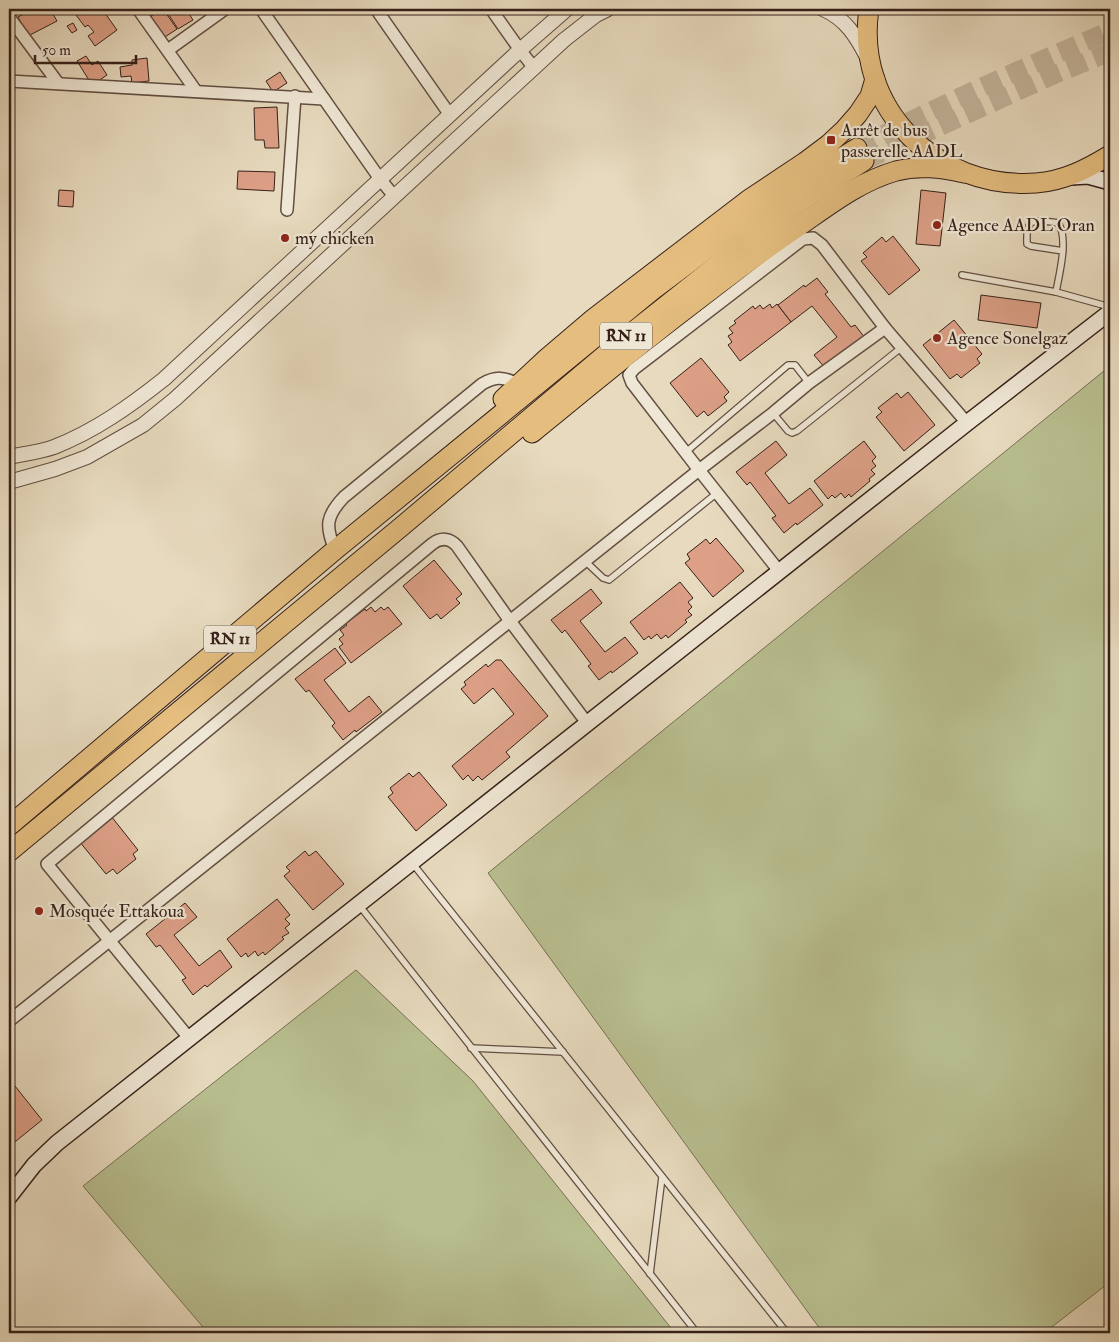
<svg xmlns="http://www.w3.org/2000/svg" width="1119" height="1342" viewBox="0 0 1119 1342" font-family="'IM FELL Double Pica',serif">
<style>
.green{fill:#b8be8f;stroke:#776f54}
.building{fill:#dda087;stroke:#362019}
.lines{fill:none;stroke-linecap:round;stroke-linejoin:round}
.trunk-tunnel{stroke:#c4b59d;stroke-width:19;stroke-dasharray:19 9;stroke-linecap:butt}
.service-casing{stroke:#624e42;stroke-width:8}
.minor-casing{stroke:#624e42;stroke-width:14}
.tertiary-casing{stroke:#624e42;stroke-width:16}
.secondary-casing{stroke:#362019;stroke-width:18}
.trunk-casing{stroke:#362019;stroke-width:21}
.service{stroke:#efe7d5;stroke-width:5.5}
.minor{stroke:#efe7d5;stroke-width:11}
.tertiary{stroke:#efe7d5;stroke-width:14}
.secondary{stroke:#efe7d5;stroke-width:15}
.trunk{stroke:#e4bd7f;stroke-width:19}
.poi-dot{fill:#8f2418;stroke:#efe7d5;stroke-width:2}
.labels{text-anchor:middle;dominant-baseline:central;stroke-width:4.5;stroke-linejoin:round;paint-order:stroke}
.shield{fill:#efe7d5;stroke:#6e5c51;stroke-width:1}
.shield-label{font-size:16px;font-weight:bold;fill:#362019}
.poi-label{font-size:18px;fill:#362019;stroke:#efe7d5;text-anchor:start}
</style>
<rect width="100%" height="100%" fill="#e7dabe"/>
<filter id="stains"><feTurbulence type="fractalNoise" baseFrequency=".004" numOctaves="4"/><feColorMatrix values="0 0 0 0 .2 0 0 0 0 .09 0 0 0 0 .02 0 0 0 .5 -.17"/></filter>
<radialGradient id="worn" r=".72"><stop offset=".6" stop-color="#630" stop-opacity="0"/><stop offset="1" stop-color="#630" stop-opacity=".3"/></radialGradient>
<g class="green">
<polygon points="1110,366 1110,1282 1044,1333 823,1333 488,873"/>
<polygon points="356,970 473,1081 675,1333 208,1333 83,1186"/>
</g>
<g class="building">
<polygon points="33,9 50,9 57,21 28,36 18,17"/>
<polygon points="77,9 85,9 88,13 93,9 102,9 117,30 95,46 88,36 94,32 88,25 85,27 73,11"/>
<polygon points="161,9 163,9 177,29 159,41 150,17"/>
<polygon points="165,9 186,9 193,20 178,29"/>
<polygon points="73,23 77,30 72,33 67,26"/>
<polygon points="86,56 92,65 98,61 107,75 92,85 77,61"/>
<polygon points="147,58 149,81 132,83 131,76 121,77 120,67 132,65 132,60"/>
<polygon points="280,72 287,83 273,92 266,81"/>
<polygon points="277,107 279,148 265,148 264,140 255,140 254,108"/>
<polygon points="238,171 275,172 274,191 237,189"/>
<polygon points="59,190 74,191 73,207 58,206"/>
<polygon points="921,190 946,193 940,246 916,244"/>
<polygon points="893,236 920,270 889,295 861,261 867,257 863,253 882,237 886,242"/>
<polygon points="817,278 828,292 825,294 851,327 855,325 865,338 826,369 814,355 837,337 812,306 791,322 778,305 804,285 805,287"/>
<polygon points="981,295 1041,303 1037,328 978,320"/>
<polygon points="770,304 772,308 777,304 791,322 740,361 728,345 732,342 728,336 733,333 729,328 736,323 734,321 753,306 755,309 760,305 763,309"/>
<polygon points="954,320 982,354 977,359 980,363 961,378 957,374 950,379 923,345"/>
<polygon points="701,358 729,392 724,397 727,401 708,416 704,411 697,417 670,383"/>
<polygon points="908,392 935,425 904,451 876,417 882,412 878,408 897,393 901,398"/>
<polygon points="776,441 787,455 765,473 789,504 810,488 823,505 797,525 796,523 784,533 772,518 776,516 750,482 747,485 736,472"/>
<polygon points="864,441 876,457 872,461 876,466 871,470 875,474 869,479 870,481 851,497 849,494 845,498 841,493 835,498 832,495 828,499 814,481"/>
<polygon points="716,538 744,571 713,597 685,563 690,559 687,554 706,539 710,544"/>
<polygon points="434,560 462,594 456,599 460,603 441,619 437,614 430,619 403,586"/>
<polygon points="680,582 693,598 688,602 692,607 688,611 692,615 685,620 687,622 668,638 666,635 661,639 657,634 651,639 649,636 644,640 630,622"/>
<polygon points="591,589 602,603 580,621 605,652 625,637 638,653 612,673 611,671 599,680 588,666 591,664 565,630 562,633 551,620"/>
<polygon points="371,607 375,612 381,607 384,610 388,607 402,624 351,663 339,647 343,644 339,639 344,635 340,630 347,625 345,624 365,609 366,611"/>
<polygon points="335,648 346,663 324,680 349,712 369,696 382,712 356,732 355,730 343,740 332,726 335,723 309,690 306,692 295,679"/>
<polygon points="496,660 501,660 548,716 506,752 510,757 482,780 478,776 473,781 468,775 463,780 452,766 514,714 493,688 474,704 461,689 466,685 464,682 486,664 488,667"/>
<polygon points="419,772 447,805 416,831 388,797 393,793 390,788 409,773 413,777"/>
<polygon points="111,816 138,850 133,854 136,859 117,874 113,869 106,874 79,841"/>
<polygon points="305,851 309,856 316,851 344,884 313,910 284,876 290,871 286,867"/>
<polygon points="277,899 290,915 285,919 290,924 285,928 289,933 282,937 284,939 265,955 263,952 258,956 255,951 248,957 246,953 241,957 227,939"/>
<polygon points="185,903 197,917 174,935 199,966 220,950 232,967 207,987 205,985 193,995 182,980 186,978 160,945 156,947 146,934"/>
<polygon points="15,1086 42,1120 11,1145 9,1142 9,1091"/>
</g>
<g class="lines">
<g class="trunk-tunnel">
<path d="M857 148C940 105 1024 67 1110 31"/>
<polyline points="864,161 1053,75 1110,52"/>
</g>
<defs>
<g id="service">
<polyline points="962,275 1056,292 1110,307"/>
<path d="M1056 292C1059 275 1069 238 1058 223 1052 222 1034 219 1030 224 1026 228 1027 239 1027 244L1031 246 1063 251"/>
<polyline points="773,413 788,431 792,433 797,431 902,347"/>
<polyline points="686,452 788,365 795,365 809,383"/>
<polyline points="585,561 603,578 609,580 717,493"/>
<polyline points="413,864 787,1333"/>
<polyline points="359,905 697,1333"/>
<polyline points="471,1048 563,1052"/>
<polyline points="650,1274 662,1177"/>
</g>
<g id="minor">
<polyline points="138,9 196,91"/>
<polyline points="261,9 380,179 394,196"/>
<polyline points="376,9 450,115"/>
<polyline points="491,9 520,50 534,68"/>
<polyline points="9,17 58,83"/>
<polyline points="168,50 225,9"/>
<polyline points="9,81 324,99"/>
<polyline points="287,210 295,96"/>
<path d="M335 550C325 526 326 516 344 497L482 384C496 376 504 377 518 384"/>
<polyline points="779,571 699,470 632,383 629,375 634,369 803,239 813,238 822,245 885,328"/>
<polyline points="9,1021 699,470 773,413 809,383 885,328 967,423"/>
<path d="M189 1038 47 864 432 544C441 537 450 538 457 546L510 621 587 723"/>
</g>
<g id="tertiary">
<path d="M823 9C846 19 856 36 867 57"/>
<path d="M9 457C23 454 40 452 54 447 95 431 130 406 164 379L520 50 567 9"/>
<polyline points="9,482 55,469 87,457 143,425 175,399 564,40 596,15 608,9"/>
</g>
<g id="secondary">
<polyline points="1071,177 1088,176 1110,182"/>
<polyline points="9,1197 34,1165 57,1143 967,423 1110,312"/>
</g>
<g id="trunk">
<path d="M869 9C854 109 937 190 1036 183 1064 181 1087 169 1110 155"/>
<polyline points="503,399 547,358 594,318 748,200 805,162 829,144 844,130 858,114 870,96 875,79"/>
<path d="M532 433C618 363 703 292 795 229 827 207 858 182 896 171 919 165 941 168 964 173"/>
<polyline points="9,826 335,550 653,290 742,223 797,185 857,148"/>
<polyline points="9,852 401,527 625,338 760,231 811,195 864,161"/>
</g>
</defs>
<use href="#service" class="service-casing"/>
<use href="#minor" class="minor-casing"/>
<use href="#tertiary" class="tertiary-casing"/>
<use href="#secondary" class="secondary-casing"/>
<use href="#trunk" class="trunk-casing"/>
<use href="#service" class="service"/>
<use href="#minor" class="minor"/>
<use href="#tertiary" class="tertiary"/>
<use href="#secondary" class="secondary"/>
<use href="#trunk" class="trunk"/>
</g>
<g class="poi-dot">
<rect x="826" y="135" width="10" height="10" rx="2.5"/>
<circle cx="937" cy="225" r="5"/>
<circle cx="285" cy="238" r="5"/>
<circle cx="937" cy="338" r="5"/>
<circle cx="39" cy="911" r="5"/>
</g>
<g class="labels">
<g class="shield">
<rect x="600" y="322.5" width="52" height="27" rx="4"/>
<rect x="204" y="625.5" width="52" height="27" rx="4"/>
</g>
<g class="shield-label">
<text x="626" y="336">RN 11</text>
<text x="230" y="639">RN 11</text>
</g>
<g class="poi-label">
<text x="841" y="130">Arrêt de bus<tspan x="841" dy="21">passerelle AADL</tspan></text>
<text x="947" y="225">Agence AADL Oran</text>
<text x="295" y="238">my chicken</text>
<text x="947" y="338">Agence Sonelgaz</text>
<text x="49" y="911">Mosquée Ettakoua</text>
</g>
</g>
<rect width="1119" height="1342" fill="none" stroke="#e7dabe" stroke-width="30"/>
<rect x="10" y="10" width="1099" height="1322" fill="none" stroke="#362019" stroke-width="2.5"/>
<rect x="15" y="15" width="1089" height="1312" fill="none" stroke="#362019"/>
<path d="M35 55v8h101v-8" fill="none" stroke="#362019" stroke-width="2.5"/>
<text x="42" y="55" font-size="15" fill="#362019" stroke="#efe7d5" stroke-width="4" paint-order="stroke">50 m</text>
<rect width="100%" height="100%" filter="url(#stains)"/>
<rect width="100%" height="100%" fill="url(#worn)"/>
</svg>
